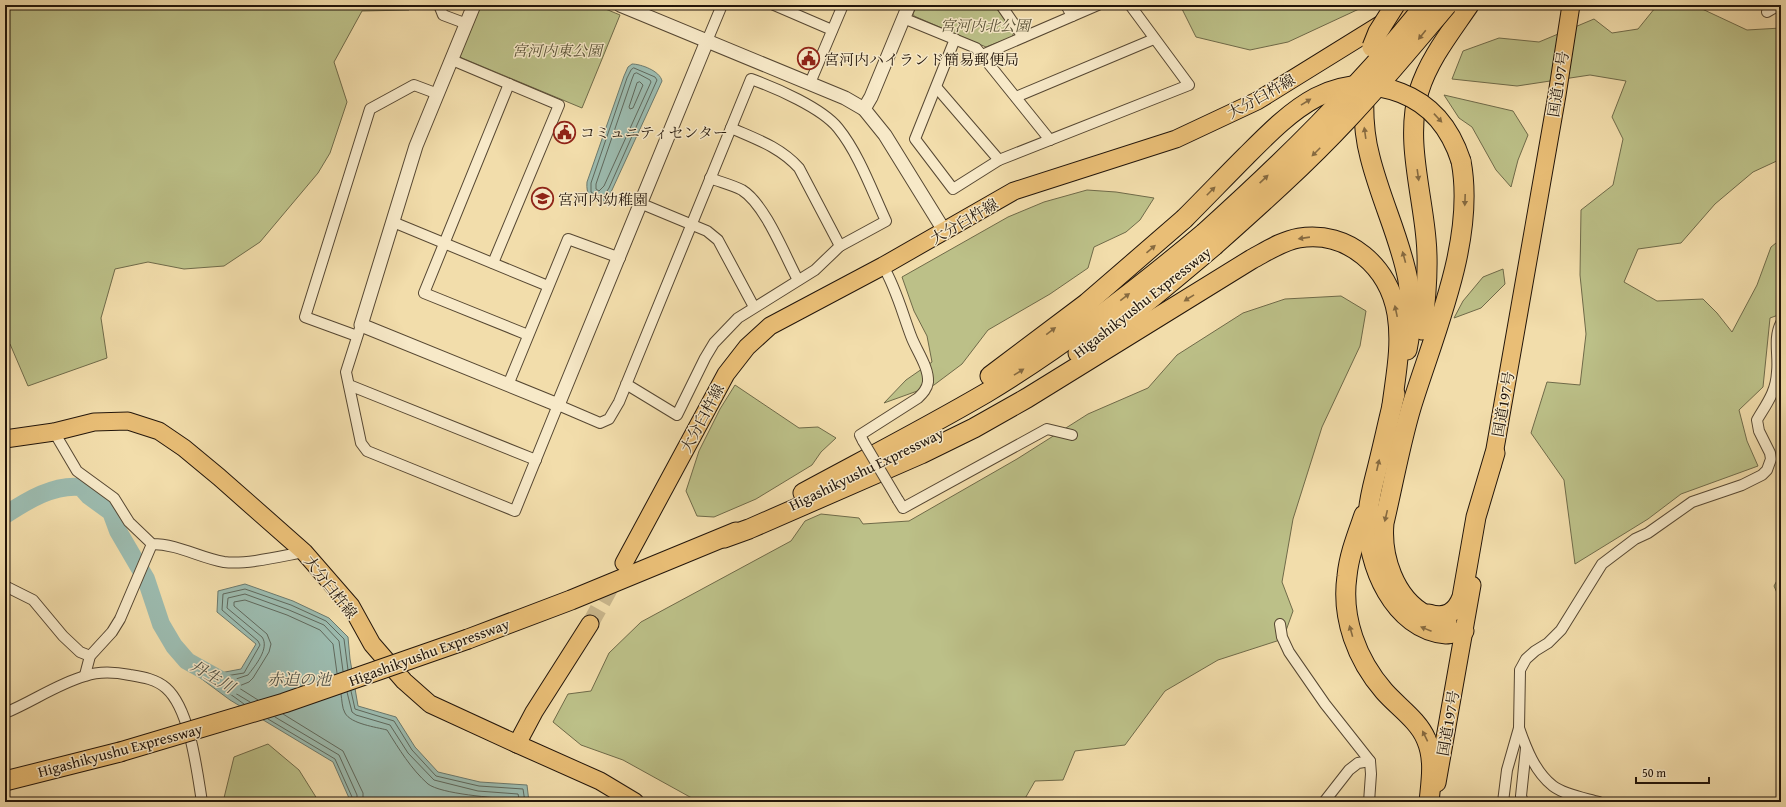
<svg xmlns="http://www.w3.org/2000/svg" width="1786" height="807" viewBox="0 0 1786 807" font-family="'Gentium Book Plus','Noto Serif JP',serif">
<style>
.green{fill:#bcc088;stroke:#6f6a49}
.water{fill:#9cbbaf;stroke:#6b796d}
.lines{fill:none;stroke-linecap:round;stroke-linejoin:round}
.shore{stroke:#5f685c;stroke-width:1}
.river{stroke:#9cbbaf;stroke-width:18}
.primary-tunnel{stroke:#c8b58b;stroke-width:17;stroke-dasharray:17 8;stroke-linecap:butt}
.minor-casing{stroke:#564732;stroke-width:12}
.tertiary-casing{stroke:#564732;stroke-width:15}
.primary-casing{stroke:#22150a;stroke-width:19}
.trunk-casing{stroke:#22150a;stroke-width:19}
.motorway-casing{stroke:#22150a;stroke-width:21}
.minor{stroke:#f7e9c8;stroke-width:10}
.tertiary{stroke:#f7e9c8;stroke-width:13}
.primary{stroke:#e9be76;stroke-width:17}
.trunk{stroke:#e9be76;stroke-width:17}
.motorway{stroke:#e9be76;stroke-width:19}
.minor-bridge-casing{stroke:#564732;stroke-width:12;stroke-linecap:butt}
.motorway-bridge-casing{stroke:#22150a;stroke-width:21;stroke-linecap:butt}
.minor-bridge{stroke:#f7e9c8;stroke-width:10}
.motorway-bridge{stroke:#e9be76;stroke-width:19}
.oneway{fill:#866a40}
.labels{text-anchor:middle;dominant-baseline:central;stroke-width:3;stroke-linejoin:round;paint-order:stroke}
.park-label{font-size:15px;font-style:italic;fill:#585136;stroke:#f7e9c8}
.poi-label{font-size:15px;fill:#22150a;stroke:#f7e9c8;text-anchor:start}
.street-label{font-size:15px;fill:#22150a;stroke:#f7e9c8}
.water-label{font-size:16px;font-style:italic;fill:#4d4f44;stroke:#f7e9c8}
</style>
<rect width="100%" height="100%" fill="#f2ddab"/>
<filter id="stains"><feTurbulence type="fractalNoise" baseFrequency=".005" numOctaves="4"/><feColorMatrix values="0 0 0 0 .2 0 0 0 0 .09 0 0 0 0 .02 0 0 0 .5 -.17"/></filter>
<radialGradient id="worn" r=".72"><stop offset=".6" stop-color="#630" stop-opacity="0"/><stop offset="1" stop-color="#630" stop-opacity=".3"/></radialGradient>
<g class="green">
<polygon points="5,5 408,5 409,10 362,11 334,62 347,102 330,153 318,173 260,242 224,266 184,269 148,262 115,269 101,318 107,358 28,386 10,344 5,340"/>
<polygon points="481,5 596,5 620,15 582,108 462,58 460,56"/>
<polygon points="917,5 995,5 1014,32 1012,37 986,47 914,16 913,14"/>
<polygon points="1180,5 1360,5 1359,9 1288,42 1250,50 1196,37"/>
<polygon points="1655,8 1700,8 1747,30 1781,28 1781,159 1753,172 1715,204 1681,243 1638,249 1624,282 1657,301 1703,299 1717,313 1732,332 1757,285 1771,247 1781,239 1781,314 1770,318 1763,387 1739,410 1747,441 1758,466 1681,494 1648,519 1575,564 1564,480 1531,433 1547,382 1580,385 1586,334 1580,275 1581,210 1613,185 1623,139 1612,117 1626,81 1590,75 1517,86 1452,79 1463,51 1499,38 1539,42 1594,19 1612,33 1638,29"/>
<polygon points="1444,95 1513,111 1528,135 1518,160 1511,187 1496,170 1472,127 1459,118"/>
<polygon points="1087,190 1116,192 1154,198 1140,220 1126,232 1094,247 1088,268 1050,294 988,330 962,364 934,385 884,403 906,380 932,362 927,336 914,311 902,277 1008,217 1044,202"/>
<polygon points="1503,269 1505,284 1481,308 1454,318 1463,301 1483,277"/>
<polygon points="1341,296 1366,311 1360,346 1322,427 1293,519 1282,582 1293,611 1283,639 1218,660 1165,691 1125,745 1075,751 1063,780 1035,781 1023,802 699,802 623,760 581,745 553,722 568,694 591,691 609,653 641,622 791,541 805,521 821,514 859,518 863,524 909,521 1017,459 1088,414 1148,388 1177,355 1243,313 1285,299"/>
<polygon points="735,385 799,428 818,427 836,438 821,452 812,465 756,499 714,517 697,516 686,491 699,451 720,409"/>
<polygon points="1781,573 1781,602 1774,586"/>
<polygon points="268,744 299,770 319,802 223,802 234,757"/>
</g>
<g class="water">
<path d="M632 64C641 64 660 71 662 81L612 190 606 200 600 203C590 197 586 195 587 182L624 76 628 67Z"/>
<polygon points="245,584 293,601 329,618 348,637 350,659 358,706 396,717 415,747 438,772 480,782 527,785 529,802 348,802 349,798 333,762 230,700 199,677 241,669 256,644 217,612 218,591"/>
</g>
<g class="lines">
<g class="shore">
<polygon points="634,68 655,77 657,80 609,188 603,197 600,198 591,192 591,183 627,78 631,70"/>
<polygon points="637,73 650,80 651,82 604,186 599,191 596,189 596,184 632,79 634,74"/>
<polygon points="640,82 643,85 633,108 630,109 629,107 637,83"/>
<polyline points="351,691 355,709 394,721 412,750 436,776 479,786 523,789 525,802"/>
<polyline points="347,692 352,712 356,715 390,725 408,753 434,780 478,791 518,794 520,802"/>
<path d="M341 694C342 700 342 708 345 713 351 724 376 727 387 730 399 749 411 769 428 784 441 794 495 798 512 799L514 802"/>
<polyline points="258,700 239,688 239,686 249,682 253,678 269,652 271,644 267,634 234,606 234,602 245,600 287,615 320,630 333,644 337,673"/>
<path d="M250 702 235 693 224 683 248 675C255 666 270 648 262 637L227 608 228 598 245 594 289 610 324 625 339 641 343 671"/>
<polyline points="244,704 212,681 213,678 244,673 260,645 258,641 222,610 223,594 245,589 291,605 326,621 344,639 348,670"/>
<polyline points="283,714 343,751 363,793 363,802"/>
<polyline points="275,717 339,755 357,795 357,802"/>
<polyline points="268,719 335,759 352,797 352,802"/>
</g>
<path class="river" d="M5 515C28 500 54 484 81 487L89 496 111 512 118 531 146 579 161 624 174 646 187 661 232 686"/>
<polyline class="primary-tunnel" points="590,624 616,577"/>
<defs>
<g id="minor">
<polyline points="439,5 443,15 467,24"/>
<polyline points="774,5 832,30"/>
<polyline points="1001,5 1023,37"/>
<polyline points="1066,5 1072,16"/>
<polyline points="1767,12 1779,5"/>
<polyline points="903,18 976,48 1050,140"/>
<polyline points="955,39 915,139 953,189 999,160 1189,85 1130,5"/>
<polyline points="707,41 722,5"/>
<polyline points="982,55 1098,5"/>
<polyline points="452,60 559,105 493,263"/>
<polyline points="810,83 843,5"/>
<polyline points="509,84 424,293 528,335"/>
<polyline points="937,88 999,160"/>
<polyline points="1016,97 1154,39"/>
<path d="M731 128C756 139 780 147 799 168L840 246"/>
<path d="M710 178C720 182 732 185 742 190 765 204 785 256 798 280"/>
<polyline points="642,204 707,231 718,240 754,307"/>
<polyline points="393,222 548,286"/>
<path d="M361 325 346 372 361 443 367 451 515 511 558 405 600 423 609 419 619 402 751 79C776 88 822 108 838 128 859 154 872 191 886 221L840 246 815 270 738 318 714 343 705 358 677 415 626 384"/>
<polyline points="357,336 305,317 370,109 414,85 438,94"/>
<polyline points="349,385 536,460"/>
<polyline points="508,385 568,239 620,258"/>
<path d="M54 432 77 471 114 498 129 522 152 544C178 544 200 558 224 562 246 565 282 556 304 552"/>
<path d="M863 441 860 435 918 398C923 393 927 389 928 382 929 367 916 350 911 336 902 312 896 288 883 266"/>
<polyline points="898,500 903,508 1047,429 1072,435"/>
<polyline points="5,586 33,600 63,636 80,652 90,656"/>
<polyline points="1280,624 1282,637 1289,652 1325,704 1370,761 1371,774 1369,802"/>
<polyline points="85,675 90,656 112,632 120,619 152,544"/>
<path d="M5 713C32 702 57 684 85 676 99 671 115 672 130 675 142 677 156 679 166 688 190 709 197 771 202 802"/>
<path d="M1519 728C1526 748 1535 772 1553 786 1565 795 1585 798 1599 802"/>
<polyline points="1324,802 1349,770 1358,763 1370,761"/>
<path d="M1503 802 1507 770 1519 728 1520 670 1526 659 1535 651 1548 643 1561 630 1602 564 1635 539 1648 533 1692 502 1742 485 1762 475 1767 470 1771 459 1770 453 1759 431 1757 420C1767 403 1776 392 1777 372 1779 356 1773 338 1781 323"/>
<polyline points="1523,802 1521,796 1526,748"/>
</g>
<g id="tertiary">
<polyline points="474,5 416,146 361,325 558,405 707,41"/>
<polyline points="620,5 845,98 864,109 885,135 945,232"/>
<polyline points="864,109 871,97 909,5"/>
</g>
<g id="primary">
<polyline points="5,439 54,432 94,422 128,421 159,431 184,448 219,477 304,552 351,606 372,644 404,681 430,704 517,744 534,712 590,624"/>
<polyline points="624,563 726,374 747,347 770,326 883,266 1014,191 1176,139 1257,101 1412,5"/>
<polyline points="517,744 600,781 635,802"/>
</g>
<g id="trunk">
<polyline points="1492,466 1557,95 1571,5"/>
<polyline points="1437,783 1472,585"/>
</g>
<g id="motorway">
<path d="M1364 90C1363 113 1364 135 1370 157 1387 225 1423 276 1407 350"/>
<path d="M1422 330C1426 300 1429 269 1426 239 1422 191 1405 139 1419 91 1429 59 1450 33 1469 5"/>
<path d="M1078 353C1126 321 1170 283 1214 246"/>
<polyline points="990,376 1087,303 1184,219"/>
<path d="M1395 394C1389 417 1384 441 1378 465 1374 482 1368 500 1368 518 1366 564 1394 630 1446 634 1451 634 1458 632 1464 631"/>
<path d="M803 493C864 460 926 428 986 393 1064 346 1135 291 1204 233"/>
<path d="M1364 515C1357 535 1349 555 1347 576 1341 618 1357 660 1384 691 1398 707 1418 720 1426 739 1435 759 1431 781 1429 802"/>
<path d="M724 538 749 529 921 454 974 428 1027 398 1252 259C1267 251 1282 241 1299 238 1348 230 1389 267 1397 314 1402 345 1396 374 1392 405"/>
<path d="M1429 614C1445 619 1456 613 1462 597L1476 517 1495 453"/>
<path d="M1447 622C1440 620 1432 618 1426 615 1394 598 1381 556 1384 523 1393 485 1400 445 1411 408 1434 333 1476 240 1461 161"/>
<polyline points="468,639 571,600 736,532"/>
<polyline points="5,781 120,752"/>
</g>
</defs>
<use href="#minor" class="minor-casing"/>
<use href="#tertiary" class="tertiary-casing"/>
<use href="#primary" class="primary-casing"/>
<use href="#trunk" class="trunk-casing"/>
<use href="#motorway" class="motorway-casing"/>
<use href="#minor" class="minor"/>
<use href="#tertiary" class="tertiary"/>
<use href="#primary" class="primary"/>
<use href="#trunk" class="trunk"/>
<use href="#motorway" class="motorway"/>
<defs>
<polyline id="minor-bridge" points="863,441 898,500"/>
<g id="motorway-bridge">
<polyline points="1372,47 1378,32 1395,5"/>
<path d="M1184 219C1205 198 1225 177 1246 156 1290 112 1333 67 1401 93 1432 105 1451 130 1461 161"/>
<path d="M1204 233C1284 161 1357 89 1425 5"/>
<path d="M1214 246C1260 205 1305 165 1347 120 1382 83 1414 44 1447 5"/>
<polyline points="120,752 284,703 468,639"/>
</g>
</defs>
<use href="#minor-bridge" class="minor-bridge-casing"/>
<use href="#motorway-bridge" class="motorway-bridge-casing"/>
<use href="#minor-bridge" class="minor-bridge"/>
<use href="#motorway-bridge" class="motorway-bridge"/>
</g>
<defs><path id="oneway-solid" d="M-6-.8H1V-3.2L6.5 0L1 3.2V.8H-6Z"/></defs>
<g class="oneway">
<use href="#oneway-solid" transform="translate(1422 35) rotate(129)"/>
<use href="#oneway-solid" transform="translate(1306 102) rotate(-32)"/>
<use href="#oneway-solid" transform="translate(1438 118) rotate(47)"/>
<use href="#oneway-solid" transform="translate(1365 133) rotate(-98)"/>
<use href="#oneway-solid" transform="translate(1316 152) rotate(135)"/>
<use href="#oneway-solid" transform="translate(1418 175) rotate(82)"/>
<use href="#oneway-solid" transform="translate(1264 179) rotate(-43)"/>
<use href="#oneway-solid" transform="translate(1211 191) rotate(-45)"/>
<use href="#oneway-solid" transform="translate(1465 200) rotate(92)"/>
<use href="#oneway-solid" transform="translate(1304 238) rotate(172)"/>
<use href="#oneway-solid" transform="translate(1151 249) rotate(-41)"/>
<use href="#oneway-solid" transform="translate(1404 257) rotate(-105)"/>
<use href="#oneway-solid" transform="translate(1125 297) rotate(-38)"/>
<use href="#oneway-solid" transform="translate(1189 298) rotate(148)"/>
<use href="#oneway-solid" transform="translate(1396 311) rotate(-102)"/>
<use href="#oneway-solid" transform="translate(1051 331) rotate(-37)"/>
<use href="#oneway-solid" transform="translate(1019 372) rotate(-32)"/>
<use href="#oneway-solid" transform="translate(1378 465) rotate(-77)"/>
<use href="#oneway-solid" transform="translate(1386 516) rotate(103)"/>
<use href="#oneway-solid" transform="translate(1426 629) rotate(-158)"/>
<use href="#oneway-solid" transform="translate(1351 631) rotate(-106)"/>
<use href="#oneway-solid" transform="translate(1425 736) rotate(-116)"/>
</g>
<defs>
<symbol id="civic-ring" viewBox="-11 -11 22 22"><circle r="9.5" fill="#f7e9c8" stroke="#8f2418" stroke-width="1.5"/><path d="M-.6-6.5H3V-4.5H.6V-3L4-1V1h2V6H-6V1h2V-1L-.6-3ZM-1.2 2.5V6h2.4V2.5Z" fill="#8f2418"/></symbol>
<symbol id="school-ring" viewBox="-11 -11 22 22"><circle r="9.5" fill="#f7e9c8" stroke="#8f2418" stroke-width="1.5"/><path d="M0-5L7-2L0 1L-7-2ZM-4 1L0 2.5L4 1V4Q0 6-4 4Z" fill="#8f2418"/></symbol>
</defs>
<g fill-rule="evenodd">
<use href="#civic-ring" x="796" y="46" width="25" height="25"/>
<use href="#civic-ring" x="552" y="120" width="25" height="25"/>
<use href="#school-ring" x="530" y="186" width="25" height="25"/>
</g>
<g class="labels">
<g class="park-label">
<text x="985" y="25">宮河内北公園</text>
<text x="557" y="50">宮河内東公園</text>
</g>
<g class="poi-label">
<text x="824" y="59">宮河内ハイランド簡易郵便局</text>
<text x="580" y="132">コミュニティセンター</text>
<text x="558" y="199">宮河内幼稚園</text>
</g>
<g class="street-label">
<text transform="translate(1558 84) rotate(-81)">国道197号</text>
<text transform="translate(1261 96) rotate(-29)">大分臼杵線</text>
<text transform="translate(964 221) rotate(-30)">大分臼杵線</text>
<text transform="translate(1142 302) rotate(-38)">Higashikyushu Expressway</text>
<text transform="translate(1503 404) rotate(-80)">国道197号</text>
<text transform="translate(702 418) rotate(-62)">大分臼杵線</text>
<text transform="translate(866 469) rotate(-26)">Higashikyushu Expressway</text>
<text transform="translate(331 587) rotate(52)">大分臼杵線</text>
<text transform="translate(429 652) rotate(-20)">Higashikyushu Expressway</text>
<text transform="translate(1448 723) rotate(-80)">国道197号</text>
<text transform="translate(120 750) rotate(-15)">Higashikyushu Expressway</text>
</g>
<g class="water-label">
<text transform="translate(213 676) rotate(31)">丹生川</text>
<text x="299" y="679">赤迫の池</text>
</g>
</g>
<rect width="1786" height="807" fill="none" stroke="#f2ddab" stroke-width="20"/>
<rect x="6" y="6" width="1774" height="795" fill="none" stroke="#22150a" stroke-width="2"/>
<rect x="10" y="10" width="1766" height="787" fill="none" stroke="#22150a"/>
<path d="M1636 777v6h73v-6" fill="none" stroke="#22150a" stroke-width="2"/>
<text x="1642" y="777" font-size="12" fill="#22150a" stroke="#f7e9c8" stroke-width="3" paint-order="stroke">50 m</text>
<rect width="100%" height="100%" filter="url(#stains)"/>
<rect width="100%" height="100%" fill="url(#worn)"/>
</svg>
